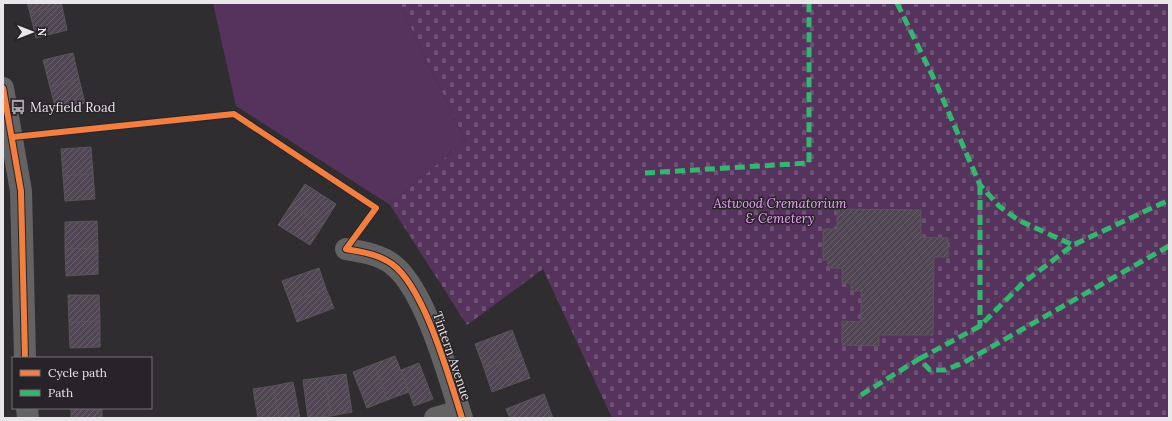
<svg xmlns="http://www.w3.org/2000/svg" width="1172" height="421" viewBox="0 0 1172 421" font-family="Lora,serif">
<style>
.cemetery{fill:url(#cemetery-stones)}
.garden{fill:#56335c}
.building{fill:url(#building-hatch);stroke:#585659}
.lines{fill:none;stroke-linecap:round;stroke-linejoin:round}
.street{stroke:#636364;stroke-width:22}
.quiet{stroke:#33b770;stroke-width:5;stroke-dasharray:10 5;stroke-linecap:butt}
.cycleway-casing{stroke:#272328;stroke-width:8}
.cycleway{stroke:#f27e40;stroke-width:6}
.labels{text-anchor:middle;dominant-baseline:central;stroke-width:3;stroke-linejoin:round;paint-order:stroke}
.poi-label{font-size:13px;fill:#e9e6ea;stroke:#272328;text-anchor:start}
.park-label{font-size:13px;font-style:italic;fill:#efa0fd;stroke:#272328}
.street-label{font-size:13px;fill:#e9e6ea;stroke:#272328}
</style>
<defs>
<pattern id="cemetery-stones" width="16" height="16" patternUnits="userSpaceOnUse"><rect width="16" height="16" fill="#56335c"/><path d="M2 7V4a2 2 0 0 1 4 0v3zM10 15v-3a2 2 0 0 1 4 0v3z" fill="#6e5174"/></pattern>
<pattern id="building-hatch" width="6" height="6" patternUnits="userSpaceOnUse"><rect width="6" height="6" fill="#514654"/><path d="M-1 1l2-2M0 6l6-6M5 7l2-2" fill="none" stroke="#6a616d"/></pattern>
</defs>
<rect width="100%" height="100%" fill="#302d31"/>
<polygon class="cemetery" points="399,3 1169,3 1169,418 612,418 543,269 467,325 390,205 465,140"/>
<polygon class="garden" points="213,3 399,3 465,140 390,205 236,106"/>
<g class="building">
<polygon points="27,3 61,3 62,6 30,13"/>
<polygon points="62,6 67,30 36,38 30,13"/>
<polygon points="73,53 79,79 50,87 43,60"/>
<polygon points="79,79 85,103 56,110 50,87"/>
<polygon points="91,147 93,174 63,176 61,149"/>
<polygon points="93,174 95,199 65,201 63,176"/>
<polygon points="305,184 336,204 323,225 291,205"/>
<polygon points="291,205 323,225 310,245 278,225"/>
<polygon points="837,209 921,210 921,237 948,238 948,257 934,257 933,335 879,335 879,346 842,345 842,321 861,322 861,291 851,291 851,283 842,283 842,268 828,268 828,260 823,260 823,229 837,229"/>
<polygon points="97,221 98,248 65,249 65,222"/>
<polygon points="98,248 98,274 66,276 65,249"/>
<polygon points="319,268 326,289 290,302 282,281"/>
<polygon points="326,289 334,308 297,322 290,302"/>
<polygon points="68,295 99,295 100,321 69,322"/>
<polygon points="100,321 100,347 70,348 69,322"/>
<polygon points="512,330 521,354 484,368 475,344"/>
<polygon points="521,354 530,378 492,392 484,368"/>
<polygon points="395,356 409,392 387,400 374,364"/>
<polygon points="419,363 433,399 414,406 401,370"/>
<polygon points="374,364 387,400 367,408 353,372"/>
<polygon points="346,374 352,412 331,416 325,377"/>
<polygon points="325,377 331,416 308,418 303,380"/>
<polygon points="293,382 300,418 279,418 273,386"/>
<polygon points="273,386 279,418 258,418 253,389"/>
<polygon points="544,394 553,418 510,418 506,409"/>
<rect x="71" y="408" width="31" height="10"/>
</g>
<g class="lines">
<g class="street">
<polyline points="3,88 21,191 25,358"/>
<path d="M346 249C362 252 378 254 392 264 425 288 449 378 462 418"/>
<polyline points="27,408 28,418"/>
<polyline points="435,418 459,411"/>
</g>
<g class="quiet">
<polyline points="897,3 936,83 980,185 999,206 1018,220 1073,245"/>
<polyline points="645,173 809,163 809,3"/>
<polyline points="980,185 980,326"/>
<polyline points="919,359 980,326 1023,283 1073,245 1169,200"/>
<polyline points="861,395 919,359 930,370 945,370 963,363 1169,246"/>
</g>
<defs>
<g id="cycleway">
<polyline points="3,88 21,191 25,358"/>
<path d="M13 137 234 114 376 208 346 249C362 252 378 254 392 264 425 288 449 378 462 418"/>
</g>
</defs>
<use href="#cycleway" class="cycleway-casing"/>
<use href="#cycleway" class="cycleway"/>
</g>
<defs>
<symbol id="bus-bare" viewBox="-9 -9 18 18"><path d="M-5-6H5V4H4V6H2V4H-2V6H-4V4H-5ZM-3.5-4V0h7V-4ZM-3.5 1.2v1.5H-2V1.2ZM2 1.2v1.5H3.5V1.2Z" fill="#a8a5a9" stroke="#272328" stroke-width="2.5" paint-order="stroke"/></symbol>
</defs>
<g fill-rule="evenodd">
<use href="#bus-bare" x="7" y="96" width="22" height="22"/>
</g>
<g class="labels">
<g class="poi-label">
<text x="30" y="107">Mayfield Road</text>
</g>
<g class="park-label">
<text x="780" y="203">Astwood Crematorium<tspan x="780" dy="15">&amp; Cemetery</tspan></text>
</g>
<g class="street-label">
<text transform="translate(452 356) rotate(71)">Tintern Avenue</text>
</g>
</g>
<rect width="1172" height="421" fill="none" stroke="#e9e6ea" stroke-width="8"/>
<rect x="12" y="357" width="140" height="52" fill="#272328" stroke="#757176"/>
<rect x="20" y="370" width="20" height="6" fill="#f27e40" stroke="#757176"/>
<text x="48" y="377" font-size="12" fill="#e9e6ea">Cycle path</text>
<rect x="20" y="390" width="20" height="6" fill="#33b770" stroke="#757176"/>
<text x="48" y="397" font-size="12" fill="#e9e6ea">Path</text>
<g transform="translate(32 32) rotate(90)" stroke="#272328" stroke-width="3" paint-order="stroke">
<path d="M0-3L7 15L0 10L-7 15Z" fill="#e9e6ea"/>
<text y="-6" font-size="11" font-weight="bold" text-anchor="middle" fill="#e9e6ea">N</text>
</g>
</svg>
